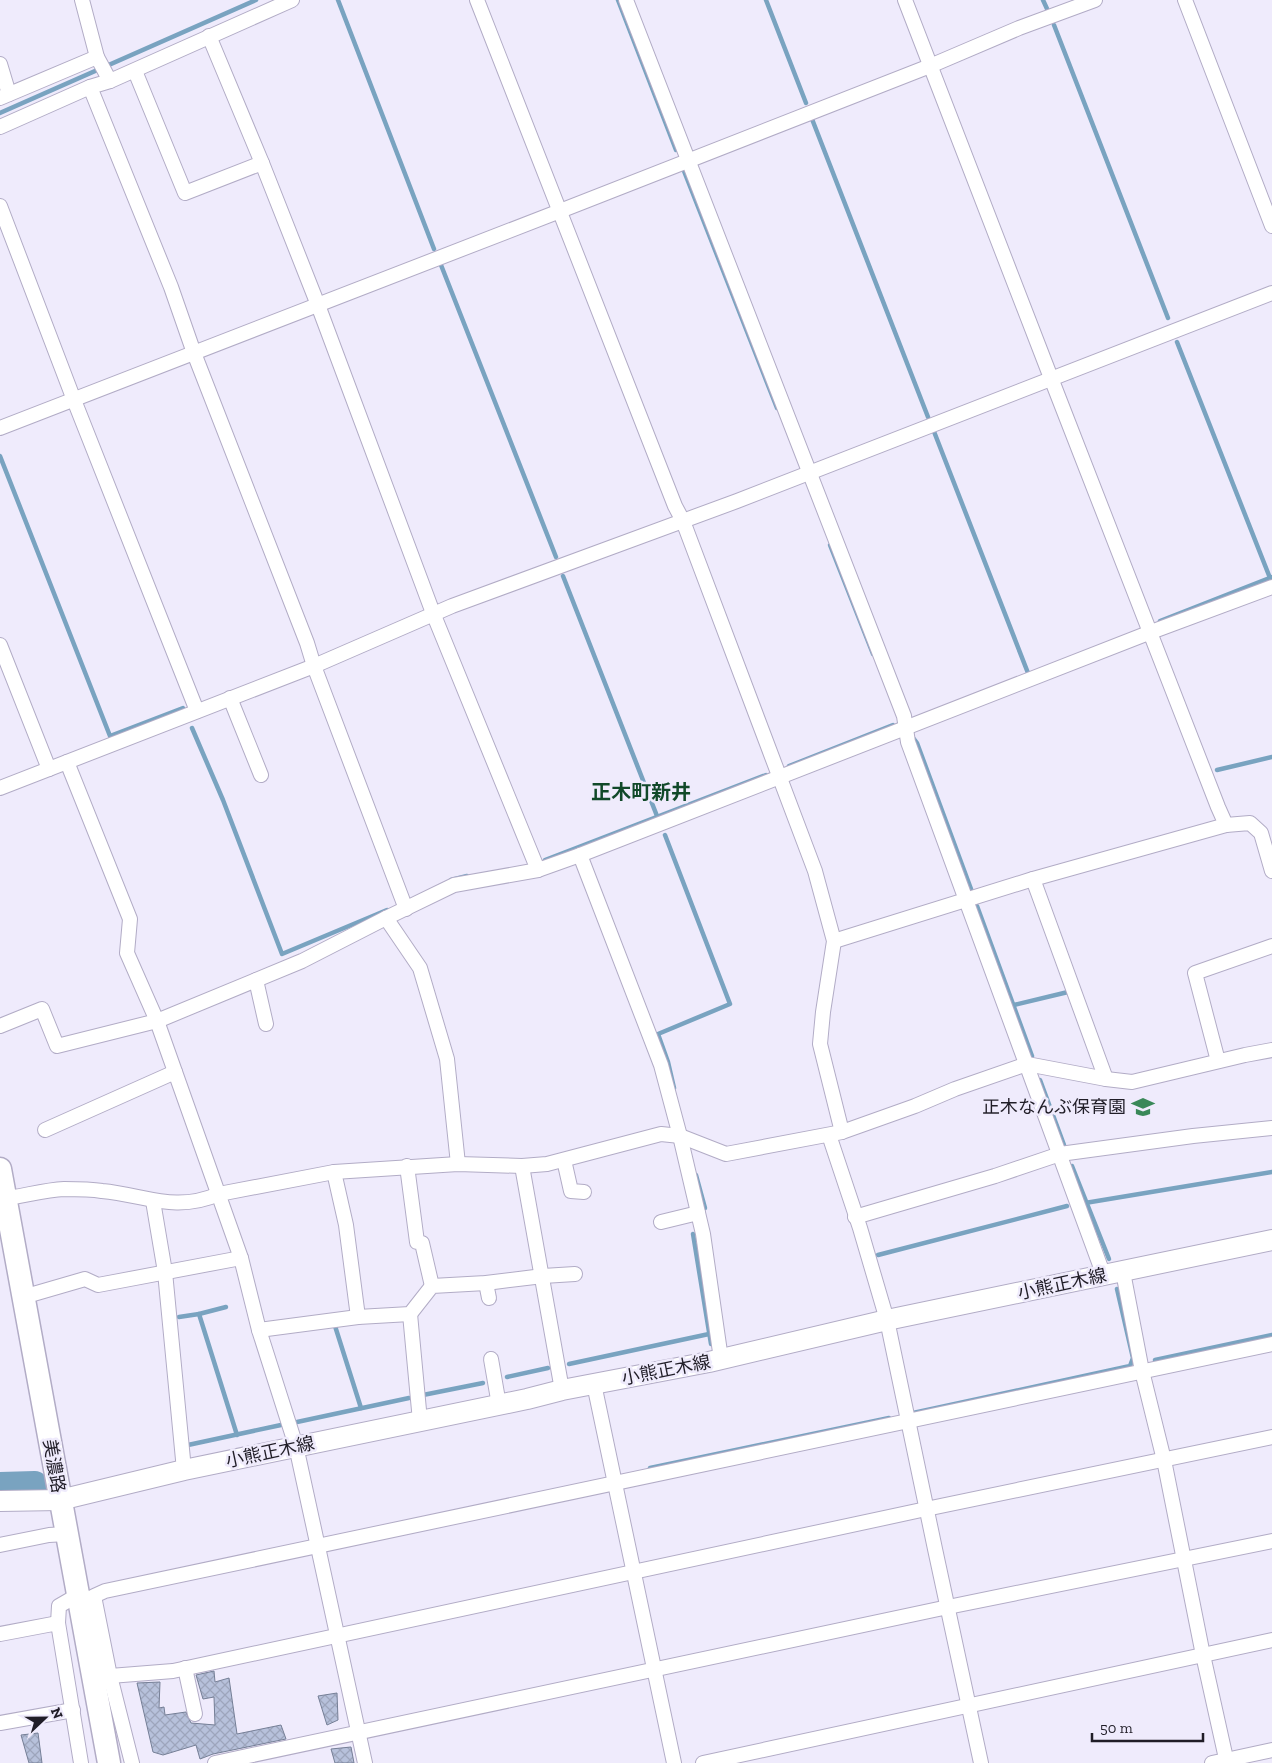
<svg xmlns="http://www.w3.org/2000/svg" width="1272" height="1763" viewBox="0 0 1272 1763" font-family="'Zilla Slab','Noto Sans JP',serif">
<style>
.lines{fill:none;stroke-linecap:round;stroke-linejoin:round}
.stream{stroke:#79a3c0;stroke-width:4.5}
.river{stroke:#79a3c0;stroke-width:26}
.building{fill:url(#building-cross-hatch);stroke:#757f96}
.street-casing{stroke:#b2acc6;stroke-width:16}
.secondary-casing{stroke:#b2acc6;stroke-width:22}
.primary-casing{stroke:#b2acc6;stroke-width:25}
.street{stroke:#fff;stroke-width:14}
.secondary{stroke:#fff;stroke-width:20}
.primary{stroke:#fff;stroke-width:22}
.labels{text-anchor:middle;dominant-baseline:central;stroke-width:5;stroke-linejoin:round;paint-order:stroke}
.poi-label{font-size:18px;fill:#201d27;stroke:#efebfc;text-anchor:end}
.street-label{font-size:18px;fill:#201d27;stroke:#efebfc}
.quarter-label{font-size:20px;font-weight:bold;fill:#114929;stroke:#efebfc}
</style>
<defs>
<pattern id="building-cross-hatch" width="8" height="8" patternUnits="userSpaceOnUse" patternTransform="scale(1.25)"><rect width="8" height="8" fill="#b7c1db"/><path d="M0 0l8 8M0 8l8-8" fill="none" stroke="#9da5bc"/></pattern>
</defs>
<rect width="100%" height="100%" fill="#efebfc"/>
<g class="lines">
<g class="stream">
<polyline points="338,0 434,249"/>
<polyline points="618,0 676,150"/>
<polyline points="766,0 806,103"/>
<polyline points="1043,0 1048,11"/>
<polyline points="1054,25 1168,318"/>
<polyline points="0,113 256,0"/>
<polyline points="812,119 928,417"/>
<polyline points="684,171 777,408"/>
<polyline points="441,265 556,557"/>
<polyline points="1177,342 1270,578"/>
<polyline points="933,429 1028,673"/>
<polyline points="0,456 110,736 183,708"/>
<polyline points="830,545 873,654"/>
<polyline points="563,576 657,816"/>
<polyline points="1160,621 1272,577"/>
<polyline points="192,728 223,800 282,954 387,910"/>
<polyline points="914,739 917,743 971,889"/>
<polyline points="789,766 893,725"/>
<polyline points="1217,770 1272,757"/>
<polyline points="665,835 730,1004 658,1034 668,1062 674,1088"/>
<polyline points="545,860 766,775"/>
<polyline points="451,880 467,876"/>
<polyline points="977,906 1032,1056"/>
<polyline points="1014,1005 1068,992"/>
<polyline points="1040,1080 1064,1145"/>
<polyline points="1072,1166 1109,1259"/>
<polyline points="696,1175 705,1208"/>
<polyline points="1085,1203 1272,1172"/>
<polyline points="693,1234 711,1344"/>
<polyline points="878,1255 1067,1206"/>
<polyline points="226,1307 199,1314 237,1435"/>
<polyline points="179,1317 199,1314"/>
<polyline points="335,1326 361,1408"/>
<polyline points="1155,1360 1272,1335"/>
<polyline points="569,1364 709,1334"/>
<polyline points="507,1377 548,1368"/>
<polyline points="423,1395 483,1383"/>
<polyline points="913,1413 1130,1366 1133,1358 1117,1289"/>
<polyline points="297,1422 409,1398"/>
<polyline points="188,1445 281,1425"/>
<polyline points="650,1468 889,1418"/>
</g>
<polyline class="river" points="0,1485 35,1484"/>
</g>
<g class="building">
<polygon points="214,1671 215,1682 229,1678 237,1734 281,1725 286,1739 213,1754 200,1759 196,1745 163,1755 153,1752 137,1683 160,1682 159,1708 164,1707 165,1715 186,1712 191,1723 215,1725 214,1697 203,1699 196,1675"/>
<polygon points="337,1693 338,1720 327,1725 318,1696"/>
<polygon points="38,1733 42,1763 29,1763 21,1735"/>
<polygon points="351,1747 354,1763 335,1763 331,1749"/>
</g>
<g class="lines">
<defs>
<g id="street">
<polyline points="82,0 97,57 110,81 90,87 171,287 194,353 307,643 314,666 406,909"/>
<polyline points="477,0 675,506 683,521 815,871 834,941 823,1012 820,1044 842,1132"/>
<polyline points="626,0 904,716 908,742 1104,1276"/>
<polyline points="905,0 1051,378 1218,807 1226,825 1250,823 1261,833 1272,871"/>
<polyline points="1185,0 1272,226"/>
<polyline points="209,36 262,163 318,305 433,613 538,870"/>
<polyline points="0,64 9,94"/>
<polyline points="135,71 185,193 262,163"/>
<polyline points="110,81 292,0"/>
<polyline points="0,98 97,57"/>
<polyline points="0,127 90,87"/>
<polyline points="0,206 74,400 197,711"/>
<polyline points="0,428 560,211 930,66 1019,28 1095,0"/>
<polyline points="0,645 49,769"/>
<polyline points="230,698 261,775"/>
<polyline points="67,762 130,919 127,953 157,1021 241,1258 259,1330 296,1446 365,1763"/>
<polyline points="0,788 314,666 452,606 737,501 1272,293"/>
<polyline points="580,855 661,1065 680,1136 703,1234 721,1359"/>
<polyline points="1033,879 1106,1079"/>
<polyline points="386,918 420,968 447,1059 458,1164"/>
<polyline points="834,941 1033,879 1226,825"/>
<polyline points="256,980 266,1024"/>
<polyline points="0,1026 42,1009 57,1046 157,1021 302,961 386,918 454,885 538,870 580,855 1151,632 1272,587"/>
<polyline points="1218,1061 1195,973 1272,946"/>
<polyline points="45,1130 175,1072"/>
<polyline points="829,1135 860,1228 887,1320 935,1549 981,1763"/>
<polyline points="564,1160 571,1191 584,1192"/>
<polyline points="407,1166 417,1242 422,1243 432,1286"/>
<polyline points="522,1166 562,1390"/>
<polyline points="334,1172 346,1225 358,1317"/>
<path d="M0 1199C21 1197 43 1190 64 1189 77 1189 90 1189 102 1191 146 1195 174 1213 219 1194L334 1172 458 1164 522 1166 547 1164 661 1134 680 1136 726 1154 842 1132 915 1106 955 1089 1027 1064 1106 1079 1132 1082 1245 1055 1272 1050"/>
<polyline points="153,1201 165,1272 184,1470"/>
<polyline points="855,1217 995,1176 1060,1154 1193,1136 1272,1128"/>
<polyline points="661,1222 698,1213"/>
<polyline points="1123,1272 1142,1371 1164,1460 1203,1655 1227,1763"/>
<polyline points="486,1283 489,1298"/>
<polyline points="23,1297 85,1279 98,1285 241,1258"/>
<polyline points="410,1314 420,1421"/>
<polyline points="259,1330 358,1317 410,1314 432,1286 486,1283 543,1276 575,1274"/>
<polyline points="491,1359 499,1405"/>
<polyline points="594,1384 674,1763"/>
<polyline points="0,1545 49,1535 66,1534"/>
<polyline points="58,1623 59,1606 78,1595 83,1595"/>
<polyline points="0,1634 58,1623 81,1763"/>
<polyline points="185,1668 195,1714"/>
<polyline points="110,1676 173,1671 926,1509 1272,1437"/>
<polyline points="0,1723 73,1710"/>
<polyline points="132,1763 110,1676 94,1596 105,1591 1272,1344"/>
<polyline points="215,1763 948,1607 1272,1541"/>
<polyline points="703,1763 1272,1640"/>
<polyline points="1212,1763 1272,1750"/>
</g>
<polyline id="secondary" points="0,1501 60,1500 184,1470 527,1399 562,1390 709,1362 887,1320 1272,1240"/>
<polyline id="primary" points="0,1169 109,1763"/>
</defs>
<use href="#street" class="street-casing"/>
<use href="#secondary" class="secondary-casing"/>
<use href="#primary" class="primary-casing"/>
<use href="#street" class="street"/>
<use href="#secondary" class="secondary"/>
<use href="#primary" class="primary"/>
</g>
<defs>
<symbol id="school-bare" viewBox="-9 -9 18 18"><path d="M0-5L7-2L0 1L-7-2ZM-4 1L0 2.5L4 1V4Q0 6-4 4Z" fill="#398858" stroke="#efebfc" stroke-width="2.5" paint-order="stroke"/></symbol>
</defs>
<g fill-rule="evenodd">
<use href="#school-bare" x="1127" y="1091" width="32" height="32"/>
</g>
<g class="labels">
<g class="poi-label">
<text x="1126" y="1107">正木なんぶ保育園</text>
</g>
<g class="street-label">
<text transform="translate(1062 1284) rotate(-12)">小熊正木線</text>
<text transform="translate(666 1370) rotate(-11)">小熊正木線</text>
<text transform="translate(270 1452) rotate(-12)">小熊正木線</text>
<text transform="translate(54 1466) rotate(80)">美濃路</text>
</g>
<g class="quarter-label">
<text x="641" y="792">正木町新井</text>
</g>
</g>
<g transform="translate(45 1718) rotate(68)" stroke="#efebfc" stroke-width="4" paint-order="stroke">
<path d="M0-4L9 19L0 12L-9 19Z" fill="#201d27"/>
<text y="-8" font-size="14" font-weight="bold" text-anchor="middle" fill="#201d27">N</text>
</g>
<path d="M1092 1733v8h111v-8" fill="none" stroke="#201d27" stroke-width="2.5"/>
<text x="1100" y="1733" font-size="15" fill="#201d27" stroke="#efebfc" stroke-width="4" paint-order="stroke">50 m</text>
</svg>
